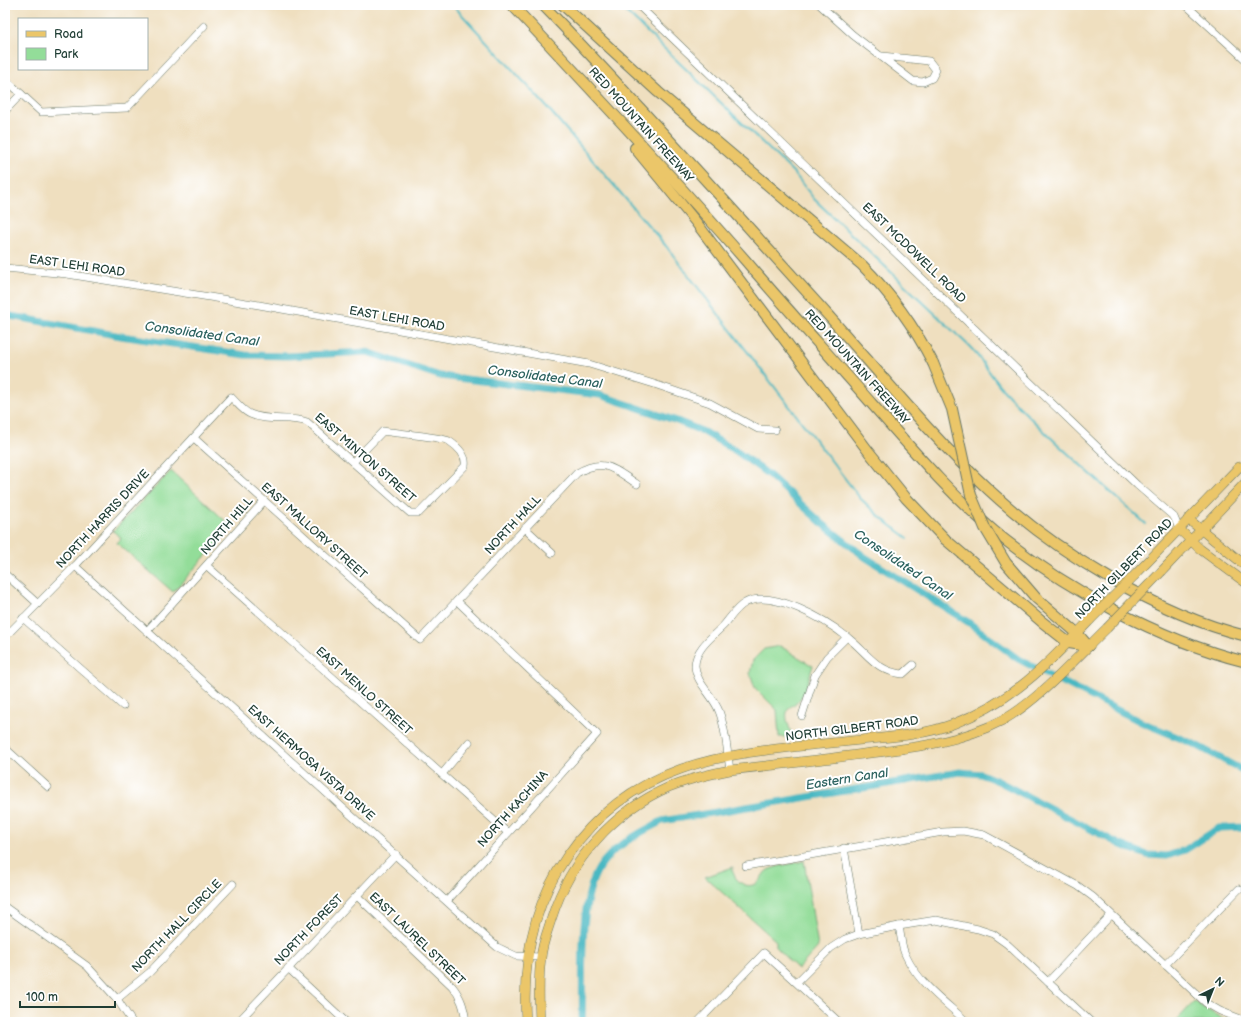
<svg xmlns="http://www.w3.org/2000/svg" width="1251" height="1027" viewBox="0 0 1251 1027" font-family="'Balsamiq Sans',sans-serif">
<style>
.green{fill:#93dd99;stroke:#598d66}
.lines{fill:none;stroke-linecap:round;stroke-linejoin:round}
.stream{stroke:#49b8c2;stroke-width:2}
.canal{stroke:#49b8c2;stroke-width:7}
.minor-casing{stroke:#687665;stroke-width:8}
.major-casing{stroke:#687665;stroke-width:10}
.highway-casing{stroke:#687665;stroke-width:12}
.minor{stroke:#fff;stroke-width:7}
.major{stroke:#ebc669;stroke-width:9}
.highway{stroke:#ebc669;stroke-width:10}
.major-bridge-casing{stroke:#687665;stroke-width:10;stroke-linecap:butt}
.highway-bridge-casing{stroke:#687665;stroke-width:12;stroke-linecap:butt}
.major-bridge{stroke:#ebc669;stroke-width:9}
.highway-bridge{stroke:#ebc669;stroke-width:10}
.labels{text-anchor:middle;dominant-baseline:central;stroke-width:4;stroke-linejoin:round;paint-order:stroke}
.street-label{font-size:12px;fill:#1f3d34;stroke:#fff}
.water-label{font-size:13px;font-style:italic;fill:#2c625f;stroke:#fff}
</style>
<rect width="100%" height="100%" fill="#fff"/>
<filter id="ink" filterUnits="userSpaceOnUse"><feTurbulence type="fractalNoise" baseFrequency=".025" numOctaves="2"/><feDisplacementMap in="SourceGraphic" scale="8" xChannelSelector="R" yChannelSelector="G"/><feConvolveMatrix kernelMatrix="1 2 1 2 8 2 1 2 1" color-interpolation-filters="sRGB"/></filter>
<filter id="wash" filterUnits="userSpaceOnUse"><feTurbulence type="fractalNoise" baseFrequency=".012" numOctaves="4" result="noise"/><feDisplacementMap in="SourceGraphic" scale="16" xChannelSelector="R" yChannelSelector="G"/><feGaussianBlur stdDeviation="0.9" result="paint"/><feColorMatrix in="noise" values="0 0 0 0 0 0 0 0 0 0 0 0 0 0 0 0 0 1.4 0 .05"/><feComposite in="paint" operator="in"/></filter>
<g filter="url(#wash)">
<rect width="100%" height="100%" fill="#efdfbf"/>
<g class="green">
<polygon points="171,471 232,527 173,592 117,543 121,538 113,531"/>
<path d="M780 646 813 666C809 676 807 691 800 699 796 705 789 705 787 712 785 721 791 729 792 737H779L777 710 755 688 750 673 753 660 764 649Z"/>
<path d="M804 861 818 947 798 969 776 948V941L705 877 733 867C731 878 745 890 755 884 762 881 762 872 770 869 780 865 793 864 804 861Z"/>
<polygon points="1195,1001 1201,1006 1228,1022 1175,1022"/>
</g>
<g class="lines">
<g class="stream">
<polyline points="453,5 546,106 666,246 860,498 881,518 908,538"/>
<path d="M619 5 794 173 814 199 969 346C983 360 992 378 1005 392 1049 439 1099 481 1146 524"/>
</g>
<g class="canal">
<polyline points="5,315 121,336 245,355 288,356 367,352 440,376 600,395 677,421 704,432 736,451 769,475 824,525 865,557 968,622 1018,659 1141,722 1194,744 1246,772"/>
<path d="M582 1022C584 980 577 904 599 868 613 846 639 833 662 821L960 772 981 774 998 781 1121 845 1147 855 1167 856 1185 850 1219 828 1246 827"/>
</g>
</g>
</g>
<g filter="url(#ink)">
<g class="lines">
<defs>
<g id="minor">
<polyline points="638,5 1137,485 1174,517 1179,529"/>
<polyline points="820,5 853,35 913,81 923,82 932,78 936,70 929,61 882,56"/>
<polyline points="1186,5 1246,60"/>
<polyline points="5,79 41,112 127,108 204,26"/>
<polyline points="5,111 21,94"/>
<polyline points="5,268 67,274 259,305 589,364 654,384 710,403 758,429 775,430"/>
<path d="M194 438 420 640 577 473C604 457 614 469 637 484"/>
<polyline points="525,528 552,553"/>
<polyline points="75,566 497,947 516,956 541,957"/>
<polyline points="207,566 507,832"/>
<polyline points="5,574 38,604"/>
<polyline points="23,618 123,706"/>
<polyline points="147,631 264,501"/>
<path d="M5 637 75 566 231 397C237 403 243 411 250 414 268 422 289 416 307 422L410 513H419L465 466C467 455 458 447 449 441 443 437 394 433 383 431L353 462"/>
<polyline points="802,716 815,675 827,657 847,637"/>
<polyline points="5,748 48,787"/>
<path d="M730 770C727 751 726 729 719 711 713 695 696 683 695 666 695 649 713 636 724 625 730 618 737 607 745 603 771 588 826 620 847 637 867 652 876 672 903 674L913 665"/>
<polyline points="442,774 469,742"/>
<polyline points="844,848 859,934"/>
<polyline points="746,866 943,832 963,831 984,835 1078,886 1093,897 1206,1003 1220,1011 1246,1021"/>
<path d="M357 896 452 986C461 997 464 1007 466 1022"/>
<polyline points="447,901 597,734 457,601"/>
<polyline points="5,907 87,966 117,999 132,1022"/>
<path d="M899 926C901 935 901 947 906 956 918 983 946 1003 967 1022"/>
<polyline points="1165,965 1239,889"/>
<polyline points="288,968 346,1022"/>
<polyline points="797,982 831,948 845,939 859,934 899,926 936,920 978,929 993,934 1007,944 1091,1022"/>
<polyline points="1048,982 1111,915"/>
<polyline points="117,999 150,972 233,884"/>
<polyline points="238,1022 396,854"/>
<polyline points="698,1022 764,953 839,1022"/>
</g>
<g id="major">
<polyline points="1188,519 1246,566"/>
<polyline points="1179,529 1200,549 1246,583"/>
<polyline points="1162,571 1246,482"/>
<polyline points="1135,575 1239,467 1246,466"/>
<path d="M526 1022C522 963 532 906 567 856 639 751 747 753 861 740 892 737 924 735 953 724 1012 702 1048 664 1090 620"/>
<path d="M540 1022C539 1001 538 979 541 958 542 944 548 930 552 917 570 860 614 811 669 787 688 779 710 774 730 770 775 765 819 760 863 754 911 748 959 743 1003 720 1038 701 1078 656 1107 628"/>
</g>
<g id="highway">
<path d="M512 5C591 89 670 174 746 261 787 309 830 356 872 404 911 448 949 493 994 531 1063 588 1159 640 1246 662"/>
<path d="M543 5C640 105 732 210 826 313 879 372 931 436 989 490 1056 552 1157 614 1246 636"/>
<path d="M563 5 658 92 862 265C891 294 914 326 933 363"/>
<polyline points="635,148 695,221 869,452 906,498 946,540 1041,621 1069,643 1088,646"/>
<polyline points="1036,598 1077,633 1088,646"/>
</g>
</defs>
<use href="#minor" class="minor-casing"/>
<use href="#major" class="major-casing"/>
<use href="#highway" class="highway-casing"/>
<use href="#minor" class="minor"/>
<use href="#major" class="major"/>
<use href="#highway" class="highway"/>
<defs>
<g id="major-bridge">
<polyline points="1090,620 1135,575"/>
<polyline points="1107,628 1162,571"/>
</g>
<polyline id="highway-bridge" points="933,363 952,409 971,495 985,528 1006,563 1036,598"/>
</defs>
<use href="#major-bridge" class="major-bridge-casing"/>
<use href="#highway-bridge" class="highway-bridge-casing"/>
<use href="#major-bridge" class="major-bridge"/>
<use href="#highway-bridge" class="highway-bridge"/>
</g>
</g>
<g class="labels">
<g class="street-label">
<text transform="translate(641 125) rotate(48)">RED MOUNTAIN FREEWAY</text>
<text transform="translate(914 253) rotate(44)">EAST MCDOWELL ROAD</text>
<text transform="translate(77 266) rotate(8)">EAST LEHI ROAD</text>
<text transform="translate(397 319) rotate(10)">EAST LEHI ROAD</text>
<text transform="translate(857 367) rotate(48)">RED MOUNTAIN FREEWAY</text>
<text transform="translate(365 458) rotate(41)">EAST MINTON STREET</text>
<text transform="translate(103 519) rotate(-47)">NORTH HARRIS DRIVE</text>
<text transform="translate(513 525) rotate(-47)">NORTH HALL</text>
<text transform="translate(227 526) rotate(-49)">NORTH HILL</text>
<text transform="translate(314 531) rotate(42)">EAST MALLORY STREET</text>
<text transform="translate(1124 569) rotate(-46)">NORTH GILBERT ROAD</text>
<text transform="translate(364 691) rotate(42)">EAST MENLO STREET</text>
<text transform="translate(852 729) rotate(-7)">NORTH GILBERT ROAD</text>
<text transform="translate(311 763) rotate(42)">EAST HERMOSA VISTA DRIVE</text>
<text transform="translate(513 809) rotate(-48)">NORTH KACHINA</text>
<text transform="translate(177 926) rotate(-46)">NORTH HALL CIRCLE</text>
<text transform="translate(309 930) rotate(-46)">NORTH FOREST</text>
<text transform="translate(417 939) rotate(44)">EAST LAUREL STREET</text>
</g>
<g class="water-label">
<text transform="translate(202 334) rotate(8)">Consolidated Canal</text>
<text transform="translate(545 377) rotate(7)">Consolidated Canal</text>
<text transform="translate(903 565) rotate(34)">Consolidated Canal</text>
<text transform="translate(847 779) rotate(-9)">Eastern Canal</text>
</g>
</g>
<rect width="1251" height="1027" fill="none" stroke="#fff" stroke-width="20"/>
<rect x="18" y="18" width="130" height="52" fill="#ffffff" stroke="#a5b1ae"/>
<rect x="26" y="31" width="20" height="6" fill="#ebc669" stroke="#a5b1ae"/>
<text x="54" y="38" font-size="12" fill="#1f3d34">Road</text>
<rect x="26" y="48" width="20" height="12" fill="#93dd99" stroke="#a5b1ae"/>
<text x="54" y="58" font-size="12" fill="#1f3d34">Park</text>
<g transform="translate(1213 989) rotate(43)" stroke="#ffffff" stroke-width="3" paint-order="stroke">
<path d="M0-3L7 15L0 10L-7 15Z" fill="#1f3d34"/>
<text y="-6" font-size="11" font-weight="bold" text-anchor="middle" fill="#1f3d34">N</text>
</g>
<path d="M20 1001v6h95v-6" fill="none" stroke="#1f3d34" stroke-width="2"/>
<text x="26" y="1001" font-size="12" fill="#1f3d34" stroke="#ffffff" stroke-width="3" paint-order="stroke">100 m</text>
</svg>
